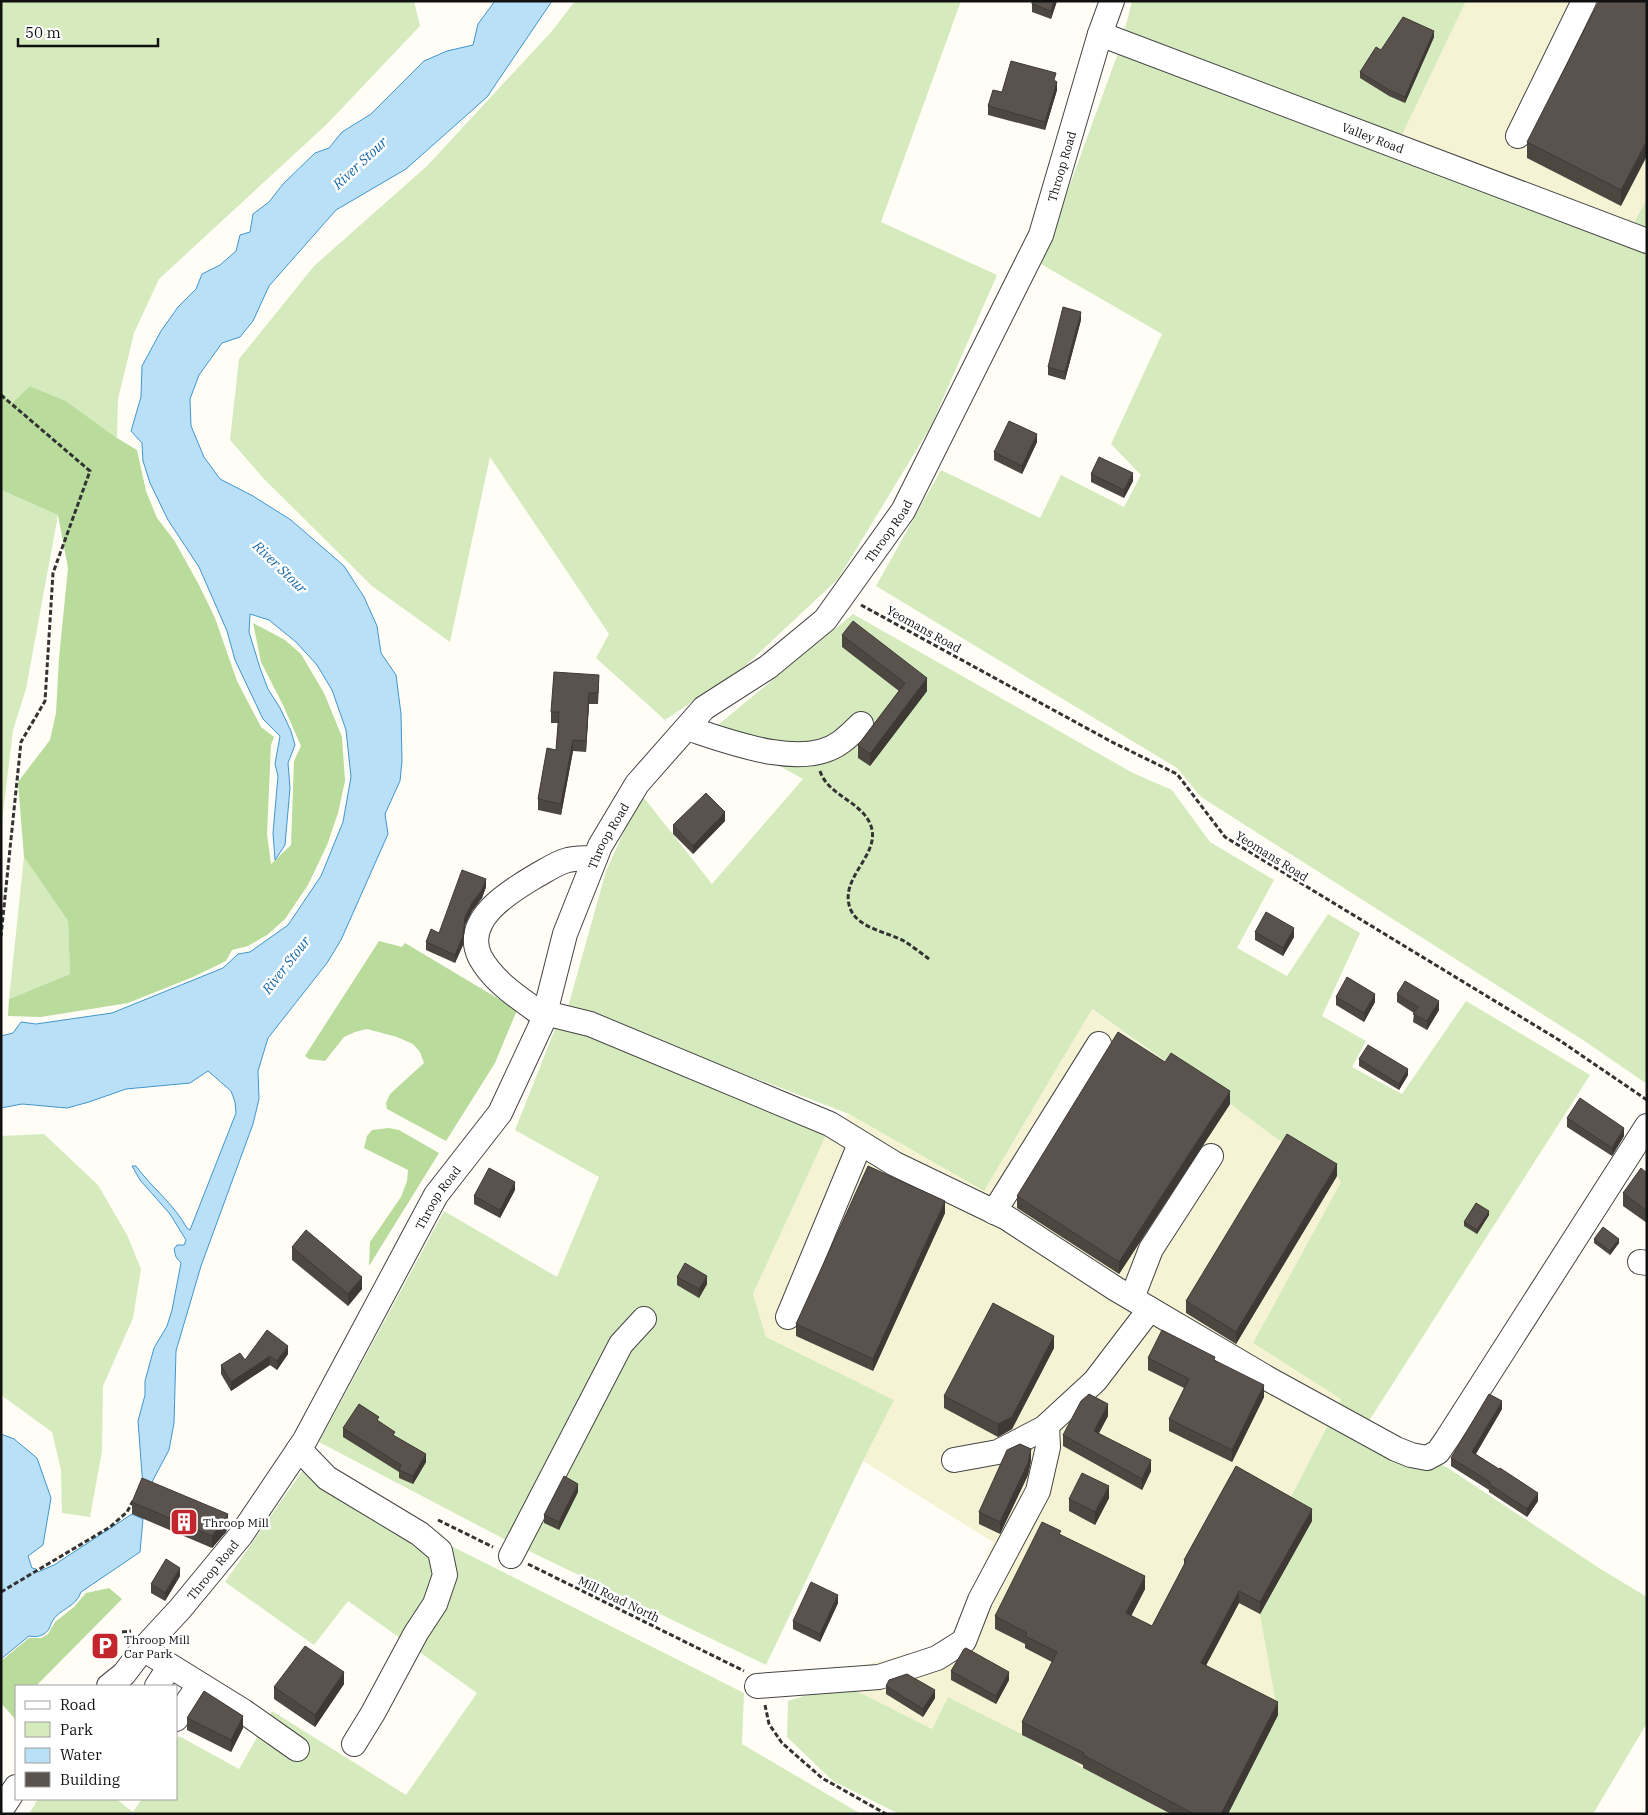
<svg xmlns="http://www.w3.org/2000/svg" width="1648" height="1815" viewBox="0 0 1648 1815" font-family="'IBM Plex Serif',serif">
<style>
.farmland{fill:#f6f3d4}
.green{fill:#d5ebbd}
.forest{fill:#b9dc9c}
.water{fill:#b9e0f7;stroke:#3f96cf}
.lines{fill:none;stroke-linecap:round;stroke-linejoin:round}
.minor-casing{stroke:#444;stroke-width:26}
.path{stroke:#333;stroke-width:3;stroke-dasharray:5 2.5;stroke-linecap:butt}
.minor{stroke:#fff;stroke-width:24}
.wall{fill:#4d4742}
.shaded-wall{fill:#3f3936}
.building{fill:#5a524d;stroke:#3f3936}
.labels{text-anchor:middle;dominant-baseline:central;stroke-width:5;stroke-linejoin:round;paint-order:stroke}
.street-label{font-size:12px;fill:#111;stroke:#fff}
.poi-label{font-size:12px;fill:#111;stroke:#fff;text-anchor:start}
.water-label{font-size:14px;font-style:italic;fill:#1768a6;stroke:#fff}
</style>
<rect width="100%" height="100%" fill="#fffdf5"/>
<g class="farmland">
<polygon points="1466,1 1647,1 1647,199 1632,226 1401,137"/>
<polygon points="1091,1009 1171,1065 1230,1104 1287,1146 1337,1176 1341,1182 1341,1398 1287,1506 1278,1715 1228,1814 1170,1814 1083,1768 1069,1758 948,1697 932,1729 843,1684 849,1669 954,1642 993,1542 863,1461 894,1400 766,1337 753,1294 826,1135 849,1114 984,1191"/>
</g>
<g class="green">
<polygon points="1,1 414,1 420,26 327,124 159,279 134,333 118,399 117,438 66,401 30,386 11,404 1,392"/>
<polygon points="575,1 961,1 881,222 997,275 931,426 838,579 745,666 665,720 596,658 609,634 490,457 450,642 372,586 264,479 230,440 239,359 314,266 427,166 552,31"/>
<polygon points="1132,1 1466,1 1401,137 1124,33"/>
<polygon points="1118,53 1647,252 1647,1084 1583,1040 1201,797 1177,768 876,586 941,470 1040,518 1061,475 1124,507 1141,475 1111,444 1162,334 1041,264"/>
<polygon points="1647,199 1647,232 1632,226"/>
<polygon points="1,490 58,515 26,689 13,730 1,830"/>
<polygon points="853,614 1133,773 1172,790 1210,842 1274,880 1237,948 1287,976 1328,914 1360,933 1322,1016 1366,1041 1352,1067 1402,1094 1466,1001 1590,1075 1367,1424 1448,1468 1599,1568 1647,1597 1647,1723 1593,1814 1228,1814 1278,1715 1260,1614 1312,1521 1286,1507 1341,1399 1253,1343 1341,1182 1337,1176 1287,1146 1230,1104 1171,1065 1092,1009 984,1191 849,1114 568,1007 606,871 641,794 712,884 803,779 713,729"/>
<polygon points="24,857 68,921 70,974 9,999"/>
<polygon points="557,1024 826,1135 753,1294 766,1337 894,1400 863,1461 766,1665 504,1539 319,1442 444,1211 557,1277 599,1177 515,1130"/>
<polygon points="44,1134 98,1185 127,1235 141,1269 133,1318 103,1386 102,1451 90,1517 62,1513 61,1470 52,1432 1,1395 1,1136"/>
<polygon points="302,1471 744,1693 742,1744 861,1814 29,1814 38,1799 116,1799 133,1812 142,1799 176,1799 176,1741 179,1736 239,1769 272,1711 406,1795 477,1693 348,1601 314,1645 225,1582"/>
<polygon points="843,1684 932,1729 948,1697 1069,1758 1083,1768 1170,1814 899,1814 833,1781 787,1737 788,1701"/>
</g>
<g class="forest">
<polygon points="30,386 66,401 117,438 137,450 146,491 157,518 174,540 199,585 215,618 237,681 261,727 274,737 271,745 267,834 271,864 291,845 294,761 301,746 283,705 261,662 253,623 285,640 301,654 324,693 342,737 345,781 338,813 327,845 308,885 285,919 267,935 248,946 232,950 226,961 193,977 128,1003 41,1017 8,1016 9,999 70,974 68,921 24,857 18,782 50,740 56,713 59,658 68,568 58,515 1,490 1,392 11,404"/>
<polygon points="379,941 402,947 405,943 517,1010 495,1063 446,1141 387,1109 386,1103 390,1094 424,1063 420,1052 413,1044 397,1037 367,1029 355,1032 344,1037 325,1061 309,1059 305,1056"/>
<polygon points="389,1128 399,1130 439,1153 369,1266 370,1242 401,1197 407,1181 408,1170 364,1148 367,1136 372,1130"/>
<polygon points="109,1588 122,1599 36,1686 16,1686 16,1731 15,1719 1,1703 1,1661 29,1638 41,1638 48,1634 55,1622 74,1607 86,1593"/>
</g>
<g class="water">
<path d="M495 1H552L487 97 406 169 336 210 269 286 253 321 240 337 222 343 199 375 190 399 191 426 204 457 220 479 253 496 291 520 344 566 364 597 377 626 381 653 396 675 401 714 402 761 400 781 385 814 388 834 341 940 327 963 268 1038 258 1071 259 1099 253 1124 201 1266 176 1351 174 1423 169 1450 153 1480 150 1489 143 1487 138 1421 145 1395V1381L154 1348 167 1326 172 1310 181 1263 176 1257 174 1249 177 1245H184L186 1240 170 1214 140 1180 132 1166H136C152 1188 174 1204 187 1228L190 1230 236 1113 235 1102 231 1091 208 1071 190 1083 126 1089 89 1102 67 1108 22 1104 1 1108V1036L13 1033 21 1022 36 1024 112 1013 223 968 238 954 250 952 288 925 321 876 343 822 351 777 346 730 332 690 317 665 296 642 269 620 250 614 249 632 260 668 268 689 280 708 291 731 295 745 288 763 290 788 285 845 275 860 273 833 278 776 275 764 280 736 263 719 235 660 227 631 199 567 168 520 150 483 143 461 142 443 131 431 141 397 142 366 161 331 178 307 196 289 202 274 220 265 236 251 240 235 250 232 253 214 269 202 283 184 315 153 329 148 342 132 371 114 424 61 447 51 473 45 478 24Z"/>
<path d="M1 1434 14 1439 37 1458 51 1498 43 1545 28 1556 32 1568 36 1569 38 1572 54 1565 132 1514 143 1519 140 1552 81 1592C76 1607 60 1609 53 1620 50 1625 50 1630 44 1634 39 1637 35 1637 29 1636L1 1659Z"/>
</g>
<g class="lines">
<defs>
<g id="minor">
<path id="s1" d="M1100 34 1647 241"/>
<polyline points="1518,136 1584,1"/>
<path d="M687 728C727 741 803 771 841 742 848 737 855 730 861 724"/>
<polyline points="545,1013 590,1024 830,1124 895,1164 1007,1218 1116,1289 1272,1381 1396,1449 1411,1455 1427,1458 1438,1452 1447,1439 1647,1126"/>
<path d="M544 1016C521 999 494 983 480 957 462 920 509 892 534 877 545 871 556 863 568 860 577 858 586 858 595 858"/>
<polyline points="994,1212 1099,1044"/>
<polyline points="1640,1262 1647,1263"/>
<polyline points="1132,1298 1151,1249 1211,1156"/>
<polyline points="788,1317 860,1144"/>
<polyline points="299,1449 327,1478 420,1534 440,1551 445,1575 435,1604 416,1633 373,1713 354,1744"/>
<polyline points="954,1460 998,1452 1044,1428 1095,1381 1150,1309"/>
<polyline points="511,1556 621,1344 644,1319"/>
<polyline points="143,1649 243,1711 297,1749"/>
<path id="s2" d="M109 1686 124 1674 143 1649 180 1609 241 1535 305 1440 436 1195 500 1113 543 1021 565 934 600 846 637 784 704 708 768 667 825 620 903 511 1041 235 1100 34 1112 1"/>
<polyline points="157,1686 170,1666"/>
<polyline points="757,1686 879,1677 937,1658 964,1641 980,1600 1038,1491 1048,1447 1047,1426"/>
<polyline points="176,1719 199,1685"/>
<polyline points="1,1810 16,1787"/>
</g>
</defs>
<use href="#minor" class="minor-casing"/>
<g class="path">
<polyline points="1,395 90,471 53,573 45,701 21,742 1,936"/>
<polyline points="861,605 1112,742 1177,774 1225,837 1559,1040 1647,1100"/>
<path d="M820 771C828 796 862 801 871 826 881 855 839 877 850 908 857 928 887 932 904 941 912 946 921 953 929 959"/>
<polyline points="438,1520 493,1547"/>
<polyline points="528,1564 744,1671"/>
<polyline points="1,1592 110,1527 127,1512 133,1501"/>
<polyline points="122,1632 131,1631"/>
<polyline points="765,1705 769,1724 782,1743 822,1778 886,1814"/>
</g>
<use href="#minor" class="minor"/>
</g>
<g class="wall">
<polygon points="1057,1 1051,19 1032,12 1032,4"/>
<polygon points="1647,1 1621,206 1527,158 1527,142"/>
<polygon points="1434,37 1405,103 1389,96 1360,78 1360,72 1381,50"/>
<polygon points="1056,81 1057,90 1045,130 988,115 988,106 1002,92"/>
<polygon points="1081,320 1065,380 1048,375 1048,367"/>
<polygon points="1037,442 1022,474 994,460 994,452"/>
<polygon points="1091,474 1133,481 1124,498 1091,482"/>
<polygon points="842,635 927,691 870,766 858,758 858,745 899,691 842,647"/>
<polygon points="599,686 598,704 589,704 586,752 573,751 561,815 538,810 538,799 556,750 558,723 551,723 551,712"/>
<polygon points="725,821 693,854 673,834 673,825"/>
<polygon points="486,887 482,898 472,911 465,925 463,945 455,963 426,950 426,942 439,933"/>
<polygon points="1255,932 1294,937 1283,956 1255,940"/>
<polygon points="1397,994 1439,1010 1427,1030 1413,1022 1414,1013 1397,1002"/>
<polygon points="1336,997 1375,1002 1364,1022 1336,1005"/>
<polygon points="1359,1059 1408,1075 1399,1090 1359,1066"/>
<polygon points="1230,1104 1119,1274 1017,1208 1017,1196"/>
<polygon points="1567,1118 1624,1136 1612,1156 1567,1127"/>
<polygon points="1647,1173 1647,1223 1623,1206 1623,1193"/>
<polygon points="1337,1176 1236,1344 1186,1313 1186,1301"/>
<polygon points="515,1190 500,1218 474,1204 474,1196"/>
<polygon points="945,1213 873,1371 796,1336 796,1324"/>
<polygon points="1489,1215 1477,1234 1464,1226 1464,1222"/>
<polygon points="1594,1239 1619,1243 1610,1255 1594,1243"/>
<polygon points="292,1247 362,1289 348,1306 292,1260"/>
<polygon points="677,1277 707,1284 699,1298 677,1285"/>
<polygon points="1054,1348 1012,1429 998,1437 944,1408 944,1396"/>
<polygon points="288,1354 277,1370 270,1365 231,1391 221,1374 221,1365 245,1360"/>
<polygon points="1148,1358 1215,1360 1264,1397 1232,1462 1169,1431 1169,1419 1184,1388 1148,1370"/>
<polygon points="1502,1409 1476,1454 1538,1501 1527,1517 1489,1492 1489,1490 1451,1466 1451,1458"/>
<polygon points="1108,1416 1099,1433 1151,1471 1142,1490 1063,1446 1063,1435"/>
<polygon points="379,1421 395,1437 426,1462 413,1484 399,1478 399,1472 343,1437 343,1428"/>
<polygon points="1031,1461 1028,1475 1000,1534 979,1524 979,1512"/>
<polygon points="578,1492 559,1530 544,1523 544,1515"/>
<polygon points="1109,1498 1095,1525 1069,1511 1069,1499"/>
<polygon points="132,1502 228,1527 226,1532 212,1548 132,1514"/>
<polygon points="1312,1521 1260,1614 1239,1603 1206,1665 1278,1715 1228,1814 1171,1814 1083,1768 1083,1765 1022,1735 1022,1722 1052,1662 1025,1648 1025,1644 995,1629 995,1616 1061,1535 1145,1589 1131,1616 1152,1626 1184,1566 1184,1560"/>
<polygon points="180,1576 165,1601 151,1593 151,1584"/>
<polygon points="838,1603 820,1642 793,1629 793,1621"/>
<polygon points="951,1671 1009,1680 996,1704 951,1680"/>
<polygon points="344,1684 315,1727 274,1699 274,1687"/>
<polygon points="886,1686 935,1698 923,1717 886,1694"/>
<polygon points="187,1718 243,1728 231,1752 187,1730"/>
</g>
<g class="shaded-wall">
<polygon points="1054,1 1057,1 1051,19 1051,11"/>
<polygon points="1434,31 1434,37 1405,103 1405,97"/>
<polygon points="1057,82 1057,90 1045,130 1045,122"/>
<polygon points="1647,140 1647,156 1621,206 1621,190"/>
<polygon points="1081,312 1081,320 1065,380 1065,372"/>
<polygon points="1037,434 1037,442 1022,474 1022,466"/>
<polygon points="1133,473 1133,481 1124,498 1124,490"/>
<polygon points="927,678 927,691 870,766 870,754"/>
<polygon points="589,693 589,704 586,752 586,741"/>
<polygon points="573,740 573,751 561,815 561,804"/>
<polygon points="725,812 725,821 693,854 693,846"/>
<polygon points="486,879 486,887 482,898 472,911 465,925 463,945 455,963 455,955 465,917 472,903"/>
<polygon points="1294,928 1294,937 1283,956 1283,948"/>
<polygon points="1375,994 1375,1002 1364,1022 1364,1013"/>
<polygon points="1439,1001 1439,1010 1427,1030 1427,1021"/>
<polygon points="1408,1069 1408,1075 1399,1090 1399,1084"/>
<polygon points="1230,1091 1230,1104 1119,1274 1119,1262"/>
<polygon points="1624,1128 1624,1136 1612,1156 1612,1148"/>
<polygon points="1337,1164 1337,1176 1236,1344 1236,1332"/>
<polygon points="515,1182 515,1190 500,1218 500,1210"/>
<polygon points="945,1201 945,1213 873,1371 873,1359"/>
<polygon points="1489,1211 1489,1215 1477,1234 1477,1230"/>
<polygon points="1619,1239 1619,1243 1610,1255 1610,1251"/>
<polygon points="707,1276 707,1284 699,1298 699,1289"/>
<polygon points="362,1277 362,1289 348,1306 348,1294"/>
<polygon points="1054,1336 1054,1348 1012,1429 998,1437 998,1424"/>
<polygon points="288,1346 288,1354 277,1370 277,1361"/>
<polygon points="270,1356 270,1365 231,1391 231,1382"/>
<polygon points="1264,1385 1264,1397 1232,1462 1232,1450"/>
<polygon points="1502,1401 1502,1409 1472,1460 1472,1452"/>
<polygon points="1108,1404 1108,1416 1094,1442 1094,1431"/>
<polygon points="1031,1449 1031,1461 1028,1475 1000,1534 1000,1522"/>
<polygon points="426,1454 426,1462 413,1484 413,1476"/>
<polygon points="1151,1460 1151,1471 1142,1490 1142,1479"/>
<polygon points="578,1484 578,1492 559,1530 559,1522"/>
<polygon points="1109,1486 1109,1498 1095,1525 1095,1512"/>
<polygon points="1538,1493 1538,1501 1527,1517 1527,1509"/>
<polygon points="1312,1509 1312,1521 1260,1614 1260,1602"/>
<polygon points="228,1514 228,1527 226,1532 212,1548 212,1536"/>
<polygon points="180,1568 180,1576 165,1601 165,1593"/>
<polygon points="1145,1576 1145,1589 1126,1626 1126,1613"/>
<polygon points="1239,1591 1239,1603 1201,1675 1201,1663"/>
<polygon points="838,1595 838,1603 820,1642 820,1634"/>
<polygon points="344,1672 344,1684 315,1727 315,1715"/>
<polygon points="1009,1672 1009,1680 996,1704 996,1696"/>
<polygon points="935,1690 935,1698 923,1717 923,1709"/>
<polygon points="1278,1702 1278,1715 1228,1814 1221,1814"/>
<polygon points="243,1716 243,1728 231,1752 231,1740"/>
</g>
<g class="building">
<polygon points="1032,1 1054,1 1051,11 1032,4"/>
<polygon points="1599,1 1647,1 1647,140 1621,190 1527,142"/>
<polygon points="1403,17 1434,31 1405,97 1389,90 1360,72 1376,47 1381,50"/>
<polygon points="1011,61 1056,73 1054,80 1057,82 1045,122 988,106 993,90 1002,92"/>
<polygon points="1063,307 1081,312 1065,372 1048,367"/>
<polygon points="1009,421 1037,434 1022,466 994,452"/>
<polygon points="1099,457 1133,473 1124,490 1091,474"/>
<polygon points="853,621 927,678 870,754 858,745 905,683 842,635"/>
<polygon points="554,672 599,675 598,693 589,693 586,741 573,740 561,804 538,799 547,748 556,750 559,712 551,712"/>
<polygon points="706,793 725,812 693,846 673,825"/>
<polygon points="462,870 486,879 482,890 472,903 465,917 463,936 455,955 426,942 431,929 439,933"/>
<polygon points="1266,912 1294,928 1283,948 1255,932"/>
<polygon points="1347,977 1375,994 1364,1013 1336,997"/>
<polygon points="1405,981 1439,1001 1427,1021 1413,1014 1418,1007 1397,994"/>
<polygon points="1118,1032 1165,1062 1171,1053 1230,1091 1119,1262 1017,1196"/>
<polygon points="1368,1045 1408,1069 1399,1084 1359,1059"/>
<polygon points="1580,1098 1624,1128 1612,1148 1567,1118"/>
<polygon points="1287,1134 1337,1164 1236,1332 1186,1301"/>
<polygon points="868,1166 945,1201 873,1359 796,1324"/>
<polygon points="489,1168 515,1182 500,1210 474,1196"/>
<polygon points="1641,1168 1647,1173 1647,1211 1623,1193"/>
<polygon points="1476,1203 1489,1211 1477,1230 1464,1222"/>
<polygon points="1603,1227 1619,1239 1610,1251 1594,1239"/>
<polygon points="306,1230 362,1277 348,1294 292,1247"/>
<polygon points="685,1263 707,1276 699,1289 677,1277"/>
<polygon points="993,1303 1054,1336 1012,1417 998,1424 944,1396"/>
<polygon points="267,1330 288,1346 277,1361 270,1356 231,1382 221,1365 240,1353 245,1360"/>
<polygon points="1162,1330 1215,1357 1214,1360 1264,1385 1232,1450 1169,1419 1189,1379 1148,1358"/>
<polygon points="1089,1394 1108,1404 1094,1431 1151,1460 1142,1479 1063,1435 1081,1401"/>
<polygon points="1489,1394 1502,1401 1472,1452 1499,1469 1500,1468 1538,1493 1527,1509 1489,1484 1490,1482 1451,1458"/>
<polygon points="359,1404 379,1417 377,1420 395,1432 393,1435 426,1454 413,1476 399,1470 401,1465 343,1428"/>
<polygon points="1020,1444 1031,1449 1028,1463 1000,1522 979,1512 1007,1450"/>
<polygon points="1236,1466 1312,1509 1260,1602 1239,1591 1201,1663 1278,1702 1221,1814 1194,1814 1083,1755 1084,1753 1022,1722 1057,1652 1025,1636 1027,1633 995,1616 1042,1522 1061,1531 1059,1534 1145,1576 1126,1613 1152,1626 1186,1561 1184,1560"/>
<polygon points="1082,1473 1109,1486 1095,1512 1069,1499"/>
<polygon points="564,1476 578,1484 559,1522 544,1515"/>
<polygon points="142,1478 228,1514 226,1519 212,1536 132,1502"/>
<polygon points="166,1559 180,1568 165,1593 151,1584"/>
<polygon points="811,1582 838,1595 820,1634 793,1621"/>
<polygon points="305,1646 344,1672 315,1715 274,1687"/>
<polygon points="966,1648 1009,1672 996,1696 951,1671 964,1649"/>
<polygon points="907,1674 935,1690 923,1709 886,1686 889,1680"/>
<polygon points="204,1691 243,1716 231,1740 187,1718"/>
</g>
<defs>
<symbol id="building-square" viewBox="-11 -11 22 22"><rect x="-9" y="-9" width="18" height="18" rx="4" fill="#c4262e" stroke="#fff"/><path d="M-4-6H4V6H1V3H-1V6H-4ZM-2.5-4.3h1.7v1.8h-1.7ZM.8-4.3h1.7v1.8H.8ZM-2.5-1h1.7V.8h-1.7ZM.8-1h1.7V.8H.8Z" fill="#fff"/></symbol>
<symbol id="parking-square" viewBox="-11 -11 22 22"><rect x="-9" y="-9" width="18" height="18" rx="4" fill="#c4262e" stroke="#fff"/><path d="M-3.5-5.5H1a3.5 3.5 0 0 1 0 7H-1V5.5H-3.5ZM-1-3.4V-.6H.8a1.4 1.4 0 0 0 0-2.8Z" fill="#fff"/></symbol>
</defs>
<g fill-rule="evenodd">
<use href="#building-square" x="168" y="1506" width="32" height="32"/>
<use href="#parking-square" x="89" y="1630" width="32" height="32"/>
</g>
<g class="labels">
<g class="street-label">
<text stroke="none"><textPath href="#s1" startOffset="292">Valley Road</textPath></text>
<text stroke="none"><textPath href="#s2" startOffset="1821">Throop Road</textPath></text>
<text stroke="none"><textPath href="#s2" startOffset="1416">Throop Road</textPath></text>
<text transform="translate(924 629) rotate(29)">Yeomans Road</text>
<text stroke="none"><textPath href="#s2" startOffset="996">Throop Road</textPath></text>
<text transform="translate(1272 856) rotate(32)">Yeomans Road</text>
<text stroke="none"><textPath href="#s2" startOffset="592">Throop Road</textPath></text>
<text stroke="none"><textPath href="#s2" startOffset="156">Throop Road</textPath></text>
<text transform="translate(619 1599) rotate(26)">Mill Road North</text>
</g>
<g class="poi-label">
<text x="203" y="1522">Throop Mill</text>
<text x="124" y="1639">Throop Mill<tspan x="124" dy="14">Car Park</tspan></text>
</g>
<g class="water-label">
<text transform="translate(360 163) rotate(-43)">River Stour</text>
<text transform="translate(280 567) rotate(44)">River Stour</text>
<text transform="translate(286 965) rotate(-52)">River Stour</text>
</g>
</g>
<rect width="1648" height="1815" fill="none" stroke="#111111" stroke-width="5"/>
<rect x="15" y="1685" width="162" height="115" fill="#ffffff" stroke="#a0a0a0"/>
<rect x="25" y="1701" width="25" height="8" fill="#ffffff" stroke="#a0a0a0"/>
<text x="60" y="1710" font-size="15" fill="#111111">Road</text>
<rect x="25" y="1722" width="25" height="15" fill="#d5ebbd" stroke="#a0a0a0"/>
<text x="60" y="1735" font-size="15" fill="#111111">Park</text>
<rect x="25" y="1748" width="25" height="15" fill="#b9e0f7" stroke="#a0a0a0"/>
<text x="60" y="1760" font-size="15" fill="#111111">Water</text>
<rect x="25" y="1772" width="25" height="15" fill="#5a524d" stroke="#a0a0a0"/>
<text x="60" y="1785" font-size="15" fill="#111111">Building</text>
<path d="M18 38v8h140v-8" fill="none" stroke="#111111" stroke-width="2.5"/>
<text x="25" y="38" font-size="15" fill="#111111" stroke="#ffffff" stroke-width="4" paint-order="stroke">50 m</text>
</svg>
